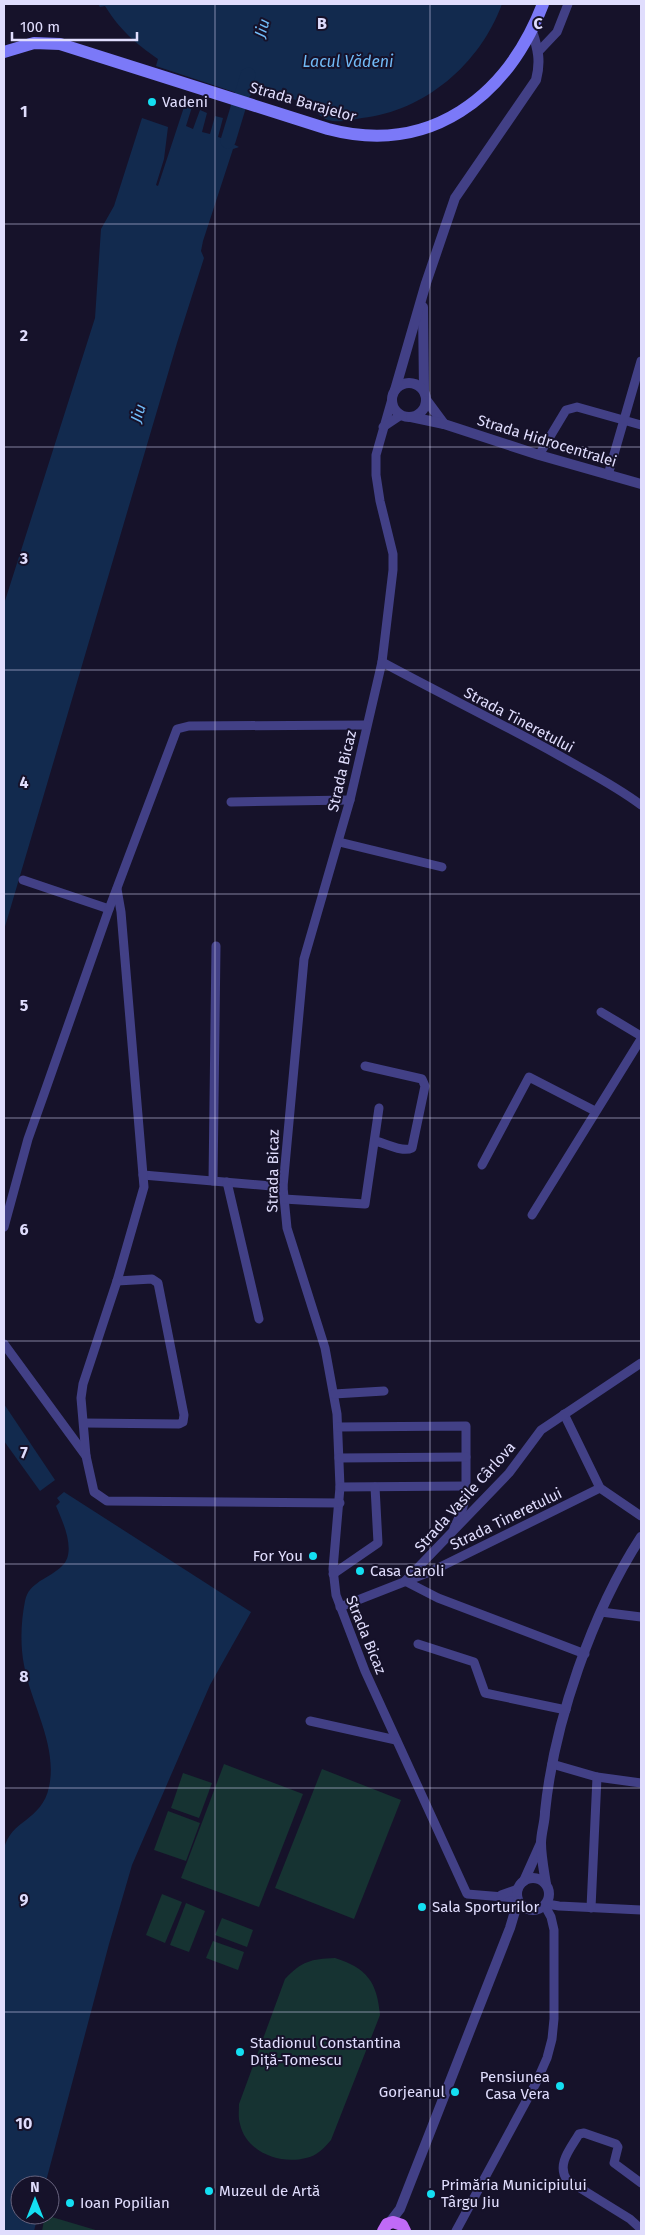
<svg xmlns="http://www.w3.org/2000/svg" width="645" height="2235" viewBox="0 0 645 2235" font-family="'Fira Sans',sans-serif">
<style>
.green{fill:#163332}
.water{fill:#122a4e}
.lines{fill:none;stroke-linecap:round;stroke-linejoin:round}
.river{stroke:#122a4e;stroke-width:15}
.minor{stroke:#424086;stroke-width:9}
.tertiary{stroke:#424086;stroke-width:10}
.secondary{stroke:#7b79f8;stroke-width:12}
.primary{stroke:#c06af7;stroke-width:12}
.grid{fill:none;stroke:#e0ddfd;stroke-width:1;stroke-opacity:0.55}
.poi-dot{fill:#14dff2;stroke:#16122a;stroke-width:2}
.labels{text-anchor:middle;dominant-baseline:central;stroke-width:4;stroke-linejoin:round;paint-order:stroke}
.poi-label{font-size:15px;fill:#e0ddfd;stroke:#16122a;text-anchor:start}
.street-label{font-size:15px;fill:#e0ddfd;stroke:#16122a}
.water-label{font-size:16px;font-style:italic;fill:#71bbf7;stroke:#16122a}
.grid-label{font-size:16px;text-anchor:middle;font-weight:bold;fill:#e0ddfd;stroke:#16122a;stroke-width:4;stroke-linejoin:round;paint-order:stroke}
</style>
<rect width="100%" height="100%" fill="#16122a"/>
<g class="green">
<polygon points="224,1764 303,1794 259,1907 181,1878"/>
<polygon points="322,1769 401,1800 354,1919 275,1888"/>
<polygon points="183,1773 212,1783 199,1818 171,1808"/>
<polygon points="168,1811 200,1823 186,1861 154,1850"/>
<polygon points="162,1894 182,1902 165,1943 146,1935"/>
<polygon points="186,1903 205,1911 189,1952 170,1945"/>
<polygon points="222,1918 253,1930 247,1947 215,1935"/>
<polygon points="213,1941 244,1952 238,1970 206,1958"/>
<path d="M335 1958C367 1968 377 1982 380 2015L331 2140C324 2148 317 2156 306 2158 280 2165 246 2152 240 2124 238 2117 239 2110 239 2104L285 1979C302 1961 311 1959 335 1958Z"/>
<polygon points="45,2215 99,2231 42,2231"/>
</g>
<g class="water">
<path d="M98 4H502C480 64 425 111 362 118 352 120 337 123 328 120 318 117 312 105 303 102 288 97 271 95 255 90L249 97 156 66 158 59C135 43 120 30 105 6L100 7Z"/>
<polygon points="185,104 192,107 186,126 193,129 200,110 207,113 202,132 210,134 215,116 223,118 218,137 224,139 230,120 239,123 233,144 239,147 233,149 203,241 201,251 204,258 177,343 4,930 4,604 95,318 101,229 114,206 142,118 168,127 164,159 156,185 158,186"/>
<polygon points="4,1404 55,1480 40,1491 4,1441"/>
<path d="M64 1492 251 1612 210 1685 132 1865 109 1944 45 2185H20V2215H38L34 2231H4V1849C10 1820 42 1821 49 1787 58 1746 31 1704 24 1665 20 1645 21 1621 25 1601 27 1591 32 1587 40 1581 47 1577 56 1572 62 1566 77 1552 63 1522 56 1506L60 1502 57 1498Z"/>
</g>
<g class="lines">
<polyline class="river" points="228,141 248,75"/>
<g class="minor">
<polyline points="539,51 557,32 568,4"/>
<polyline points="392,399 376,455 376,475 380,501 393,554 393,570 382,662 350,800 304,959 283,1187 287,1228 325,1348 337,1414 340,1487 333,1569 336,1595 365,1671 467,1894 517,1898"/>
<polyline points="383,427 401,415"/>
<polyline points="539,455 566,410 577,407 641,425"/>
<polyline points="608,475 641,361"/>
<path d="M382 662C441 694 501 723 560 756 588 772 616 786 641 805"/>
<polyline points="231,802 350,800"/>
<polyline points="339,842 442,867"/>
<polyline points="23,880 109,909"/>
<polyline points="601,1012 641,1036"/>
<path d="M365 1066 422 1079 425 1086 412 1148C402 1153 386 1143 375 1141"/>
<polyline points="482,1165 529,1077 595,1111"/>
<polyline points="143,1175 283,1187"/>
<polyline points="213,1181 216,946"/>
<polyline points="227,1182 259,1319"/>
<polyline points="284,1199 365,1204 379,1108"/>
<polyline points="532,1215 641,1039"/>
<polyline points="4,1227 28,1139 44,1094 109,909 177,729 189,726 366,725"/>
<polyline points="4,1344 86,1456 94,1492 107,1501 340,1503"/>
<polyline points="334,1394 384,1391"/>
<polyline points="564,1414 600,1488 641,1516"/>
<polyline points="84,1423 179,1424 183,1422 184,1415 158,1283 152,1279 117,1281"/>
<polyline points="338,1427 466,1426 466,1494 462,1511 454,1528"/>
<polyline points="86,1456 81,1398 83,1384 117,1281 144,1187 121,912 117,889"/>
<polyline points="339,1458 466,1457"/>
<polyline points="340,1487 466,1486"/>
<polyline points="333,1574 378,1543 375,1487"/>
<polyline points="340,1607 432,1571 600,1488"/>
<polyline points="601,1612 641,1617"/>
<polyline points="418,1644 474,1662 485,1693 566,1710"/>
<polyline points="585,1654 438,1598 405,1581 509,1473 541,1430 641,1363"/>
<polyline points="310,1721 396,1740"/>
<polyline points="552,1764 597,1777 641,1783"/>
<polyline points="501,1895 518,1889"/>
<polyline points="547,1904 559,1906 641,1910"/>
<polyline points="591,1908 597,1777"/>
<path d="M641 2183 614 2163 618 2147 616 2144 584 2133 579 2134C571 2148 556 2164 567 2180L630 2219 641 2229"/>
<polyline points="456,2231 536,2083 547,2058 552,2039 554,2019 554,1930 551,1917 545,1906"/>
</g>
<g class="tertiary">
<polyline points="423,307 424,391"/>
<circle cx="409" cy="400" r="17"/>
<path d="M395 390 426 283 455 198 536 80C541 61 538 49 532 31"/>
<polyline points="427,401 444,424"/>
<polyline points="411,417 444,424 539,455 641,484"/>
<circle cx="533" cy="1894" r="16"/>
<polyline points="524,1881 541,1843"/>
<path d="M546 1884C544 1871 541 1856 541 1843 541 1833 545 1822 545 1812 554 1723 592 1612 641 1537"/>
<polyline points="390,2222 400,2209 510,1928 518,1901"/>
</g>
<path class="secondary" d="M4 52 34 43 60 44 328 129C430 156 507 97 543 4"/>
<polyline class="primary" points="383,2231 387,2224 393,2222 402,2225 405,2231"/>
</g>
<path class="grid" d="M215 4V2231M430 4V2231M4 224H641M4 447H641M4 670H641M4 894H641M4 1118H641M4 1341H641M4 1564H641M4 1788H641M4 2012H641"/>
<g class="poi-dot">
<circle cx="152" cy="102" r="5"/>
<circle cx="313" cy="1556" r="5"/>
<circle cx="360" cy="1571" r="5"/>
<circle cx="422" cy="1907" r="5"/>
<circle cx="240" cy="2052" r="5"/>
<circle cx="560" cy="2086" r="5"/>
<circle cx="455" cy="2092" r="5"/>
<circle cx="209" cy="2191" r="5"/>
<circle cx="431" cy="2194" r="5"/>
<circle cx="70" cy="2203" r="5"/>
</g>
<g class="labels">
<g class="poi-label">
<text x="162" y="102">Vadeni</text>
<text x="303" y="1556" text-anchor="end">For You</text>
<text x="370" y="1571">Casa Caroli</text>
<text x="432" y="1907">Sala Sporturilor</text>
<text x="250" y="2043">Stadionul Constantina<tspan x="250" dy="17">Diță-Tomescu</tspan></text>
<text x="550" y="2077" text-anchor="end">Pensiunea<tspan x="550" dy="17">Casa Vera</tspan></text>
<text x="445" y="2092" text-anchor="end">Gorjeanul</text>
<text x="441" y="2185">Primăria Municipiului<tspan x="441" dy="17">Târgu Jiu</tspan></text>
<text x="219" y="2191">Muzeul de Artă</text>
<text x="80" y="2203">Ioan Popilian</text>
</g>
<g class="street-label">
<text transform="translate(303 102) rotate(16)">Strada Barajelor</text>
<text transform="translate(547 441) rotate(17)">Strada Hidrocentralei</text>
<text transform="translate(519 720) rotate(28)">Strada Tineretului</text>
<text transform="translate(342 771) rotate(-77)">Strada Bicaz</text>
<text transform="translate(273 1171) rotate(-89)">Strada Bicaz</text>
<text transform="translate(465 1497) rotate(-48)">Strada Vasile Cârlova</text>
<text transform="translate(506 1519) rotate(-26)">Strada Tineretului</text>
<text transform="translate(366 1635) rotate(68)">Strada Bicaz</text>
</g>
<g class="water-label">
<text transform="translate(262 28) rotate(-73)">Jiu</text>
<text x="348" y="61">Lacul Vădeni</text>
<text transform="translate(138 413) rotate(-72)">Jiu</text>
</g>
</g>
<g class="grid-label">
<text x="322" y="29">B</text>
<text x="538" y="29">C</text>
<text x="24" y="117">1</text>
<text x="24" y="341">2</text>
<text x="24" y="564">3</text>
<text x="24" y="788">4</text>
<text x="24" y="1011">5</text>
<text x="24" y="1235">6</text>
<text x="24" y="1458">7</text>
<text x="24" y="1682">8</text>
<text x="24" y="1905">9</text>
<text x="24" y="2129">10</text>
</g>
<rect width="645" height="2235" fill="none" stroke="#e0ddfd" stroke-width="10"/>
<g transform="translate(35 2200)"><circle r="24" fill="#16122a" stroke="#67637e"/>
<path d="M0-4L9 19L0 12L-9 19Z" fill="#14dff2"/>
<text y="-8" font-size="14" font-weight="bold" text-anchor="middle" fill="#e0ddfd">N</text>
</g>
<path d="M12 32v8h125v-8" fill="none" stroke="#e0ddfd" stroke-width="2.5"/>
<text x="20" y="32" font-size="15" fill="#e0ddfd" stroke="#16122a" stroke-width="4" paint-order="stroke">100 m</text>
</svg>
